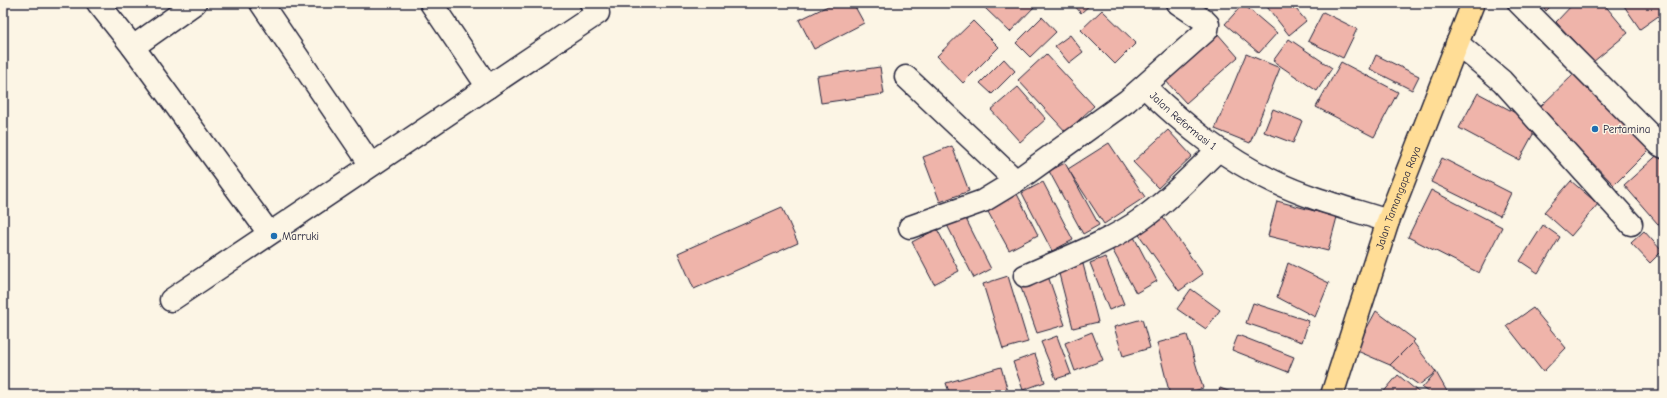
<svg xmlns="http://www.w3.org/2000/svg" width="1667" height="398" viewBox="0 0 1667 398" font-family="'Comic Neue',sans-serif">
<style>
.building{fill:#efb4aa;stroke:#22223b}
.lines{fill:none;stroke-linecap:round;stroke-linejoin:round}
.minor-casing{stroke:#22223b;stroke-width:25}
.major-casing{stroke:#22223b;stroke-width:25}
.minor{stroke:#fcf5e5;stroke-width:22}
.major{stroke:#ffdd96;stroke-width:22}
.poi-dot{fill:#1f6fb2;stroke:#fcf5e5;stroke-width:1.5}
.labels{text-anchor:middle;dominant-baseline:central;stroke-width:3;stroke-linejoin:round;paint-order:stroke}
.street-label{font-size:11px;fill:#22223b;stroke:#fcf5e5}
.poi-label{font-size:11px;fill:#22223b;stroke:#fcf5e5;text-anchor:start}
</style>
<rect width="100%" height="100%" fill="#fcf5e5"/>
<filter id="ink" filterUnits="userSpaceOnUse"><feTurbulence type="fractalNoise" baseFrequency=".025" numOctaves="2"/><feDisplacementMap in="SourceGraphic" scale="8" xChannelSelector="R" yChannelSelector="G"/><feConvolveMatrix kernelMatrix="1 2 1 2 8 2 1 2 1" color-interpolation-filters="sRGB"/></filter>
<g filter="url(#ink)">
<g class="building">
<polygon points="834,3 853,3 864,23 814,49 799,20"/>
<polygon points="991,3 1032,3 1035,6 1010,32 985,8"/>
<polygon points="1072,3 1092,3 1081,13"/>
<polygon points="1264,3 1291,3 1306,21 1289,35"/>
<polygon points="1541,3 1554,3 1546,11"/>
<polygon points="1574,3 1603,3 1628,33 1593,62 1556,22"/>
<polygon points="1622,3 1657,3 1664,12 1640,29"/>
<polygon points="1243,4 1277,33 1259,53 1225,24"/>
<polygon points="1102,10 1136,43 1115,64 1081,30"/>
<polygon points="1323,12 1357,29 1343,58 1308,41"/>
<polygon points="1042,17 1056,32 1030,57 1016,43"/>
<polygon points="973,21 999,47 963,83 937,56"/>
<polygon points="1217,33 1238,57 1186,103 1164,79"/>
<polygon points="1070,35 1083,52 1069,63 1055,46"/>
<polygon points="1289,39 1332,68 1317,91 1273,61"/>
<polygon points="1046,54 1094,106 1066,132 1018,80"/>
<polygon points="1246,54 1280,68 1250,143 1215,129"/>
<polygon points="1376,55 1419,76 1412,90 1370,69"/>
<polygon points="1004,59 1015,71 992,94 980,83"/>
<polygon points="1341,62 1398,92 1374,137 1316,107"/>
<polygon points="880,67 884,94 821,103 817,76"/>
<polygon points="1575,73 1650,149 1614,185 1539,108"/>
<polygon points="1018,87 1046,119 1020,142 991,110"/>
<polygon points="1478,93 1538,125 1519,160 1459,128"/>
<polygon points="1273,109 1302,121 1293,143 1264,132"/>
<polygon points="1168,130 1192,156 1158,188 1133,162"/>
<polygon points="1109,143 1145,197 1104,224 1068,169"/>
<polygon points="952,146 969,191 940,202 923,157"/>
<polygon points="1663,150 1664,151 1664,231 1624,185"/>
<polygon points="1442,158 1511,193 1500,216 1431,182"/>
<polygon points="1065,163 1099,225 1083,234 1049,171"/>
<polygon points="1571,181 1598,204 1571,236 1544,212"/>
<polygon points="1043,182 1073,240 1052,251 1022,193"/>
<polygon points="1431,190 1502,227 1479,273 1408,237"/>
<polygon points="1017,194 1038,235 1009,250 987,210"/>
<polygon points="1277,201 1337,217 1328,251 1268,236"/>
<polygon points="782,207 798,243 694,289 678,253"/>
<polygon points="964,215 991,269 974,278 946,223"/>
<polygon points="1161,215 1203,274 1179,291 1137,232"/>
<polygon points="1543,225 1560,237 1538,273 1520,261"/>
<polygon points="937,229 959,271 934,284 912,242"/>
<polygon points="1644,231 1662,251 1650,263 1631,243"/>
<polygon points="1134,237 1157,281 1136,293 1112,249"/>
<polygon points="1105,257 1124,304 1109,310 1090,263"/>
<polygon points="1288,263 1329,283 1315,317 1277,297"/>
<polygon points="1083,264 1098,322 1073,328 1058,270"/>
<polygon points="1008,276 1028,342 1003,349 983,284"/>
<polygon points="1048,276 1065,325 1037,333 1020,285"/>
<polygon points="1191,289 1220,310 1206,329 1177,309"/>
<polygon points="1253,303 1309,321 1302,342 1246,323"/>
<polygon points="1533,308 1566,348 1543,372 1507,326"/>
<polygon points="1376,311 1415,340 1390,365 1355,350"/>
<polygon points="1142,319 1150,348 1123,356 1114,327"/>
<polygon points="1092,332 1103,360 1075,371 1065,343"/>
<polygon points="1187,335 1203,388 1182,395 1170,395 1157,343"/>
<polygon points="1238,335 1294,357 1288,372 1232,350"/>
<polygon points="1057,336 1071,374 1056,379 1041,342"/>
<polygon points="1413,342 1436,372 1419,385 1390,365"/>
<polygon points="1035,354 1045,382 1023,390 1013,362"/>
<polygon points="1001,367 1009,395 950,395 946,383"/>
<polygon points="1436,372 1449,395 1433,395 1422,388"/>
<polygon points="1398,375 1422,395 1381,395"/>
<polygon points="1220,388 1239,395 1218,395"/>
</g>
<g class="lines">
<defs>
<g id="minor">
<polyline points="98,3 133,47 195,3"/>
<polyline points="261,3 371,165"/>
<polyline points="431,3 488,87"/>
<polyline points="1519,3 1660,145 1664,147"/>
<polyline points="1457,43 1502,81 1631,224"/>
<polyline points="133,47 269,233"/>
<polyline points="906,77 1016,181"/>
<path id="s1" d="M1145 87C1184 125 1225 159 1275 182 1310 199 1351 209 1388 221"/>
<polyline points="910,227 983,201 1016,181 1127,101 1207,30 1208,24 1205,21 1178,3"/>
<path d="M1025 276C1063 259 1110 242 1143 218 1170 199 1194 173 1218 150"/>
<polyline points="171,300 598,13 591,3"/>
</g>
<g id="major">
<path id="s2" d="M1332 395 1388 221 1473 3"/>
</g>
</defs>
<use href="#minor" class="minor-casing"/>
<use href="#major" class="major-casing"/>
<use href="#minor" class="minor"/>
<use href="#major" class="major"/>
</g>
</g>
<g class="poi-dot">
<circle cx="1595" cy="129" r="4"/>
<circle cx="274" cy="236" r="4"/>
</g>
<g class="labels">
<g class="street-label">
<text stroke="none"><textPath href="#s1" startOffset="51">Jalan Reformasi 1</textPath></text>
<text stroke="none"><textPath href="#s2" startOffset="208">Jalan Tamangapa Raya</textPath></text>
</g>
<g class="poi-label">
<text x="1603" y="129">Pertamina</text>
<text x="282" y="236">Marruki</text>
</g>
</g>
<rect width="1667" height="398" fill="none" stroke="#fcf5e5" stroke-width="16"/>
<rect x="8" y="8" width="1651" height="382" fill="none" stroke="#22223b" stroke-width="1.5" filter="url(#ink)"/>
</svg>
